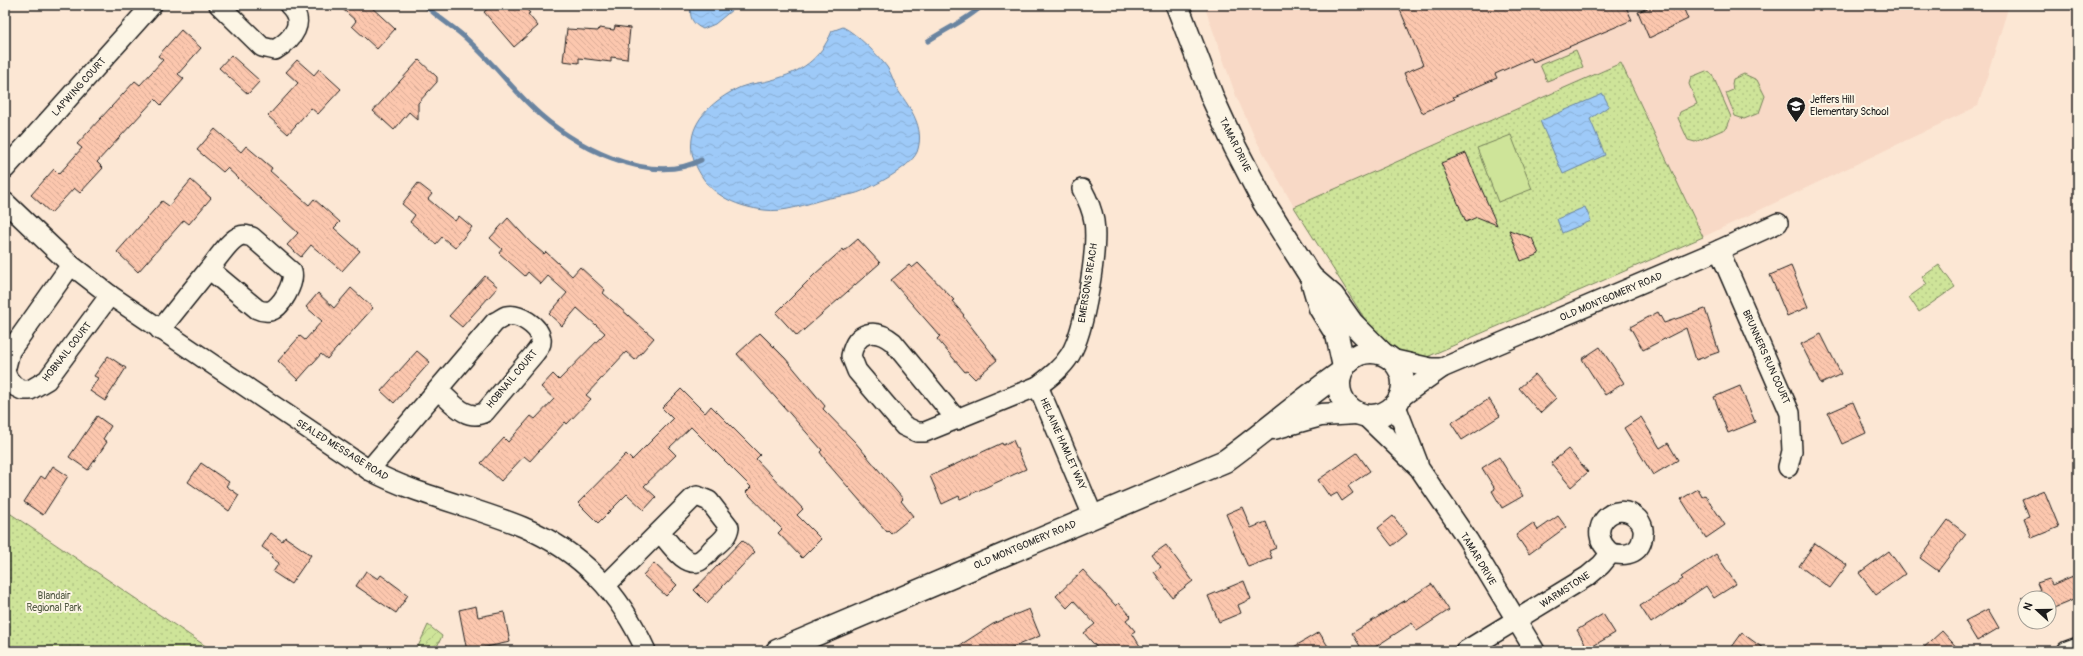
<svg xmlns="http://www.w3.org/2000/svg" width="2083" height="656" viewBox="0 0 2083 656" font-family="Pangolin,sans-serif">
<style>
.built{fill:#f8d9c6}
.park{fill:url(#park-dots);stroke:#75805a}
.garden{fill:url(#garden-furrows);stroke:#75805a}
.pitch{fill:#cee499;stroke:#75805a}
.water{fill:url(#water-waves);stroke:#6a84a0}
.lines{fill:none;stroke-linecap:round;stroke-linejoin:round}
.stream{stroke:#6a84a0;stroke-width:5}
.building{fill:url(#building-back-hatch);stroke:#1c1c1c}
.minor-casing{stroke:#1c1c1c;stroke-width:22}
.tertiary-casing{stroke:#1c1c1c;stroke-width:25}
.minor{stroke:#fcf5e5;stroke-width:19}
.tertiary{stroke:#fcf5e5;stroke-width:22}
.labels{text-anchor:middle;dominant-baseline:central;stroke-width:4;stroke-linejoin:round;paint-order:stroke}
.street-label{font-size:10px;fill:#1c1c1c;stroke:#fcf5e5}
.poi-label{font-size:10px;fill:#1c1c1c;stroke:#fcf5e5;text-anchor:start}
.park-label{font-size:10px;fill:#515842;stroke:#fcf5e5}
</style>
<defs>
<pattern id="park-dots" width="8" height="8" patternUnits="userSpaceOnUse"><rect width="8" height="8" fill="#cee499"/><path d="M2 2h.1M6 6h.1" fill="none" stroke="#b0c383" stroke-width="1.8" stroke-linecap="round"/></pattern>
<pattern id="garden-furrows" width="10" height="10" patternUnits="userSpaceOnUse"><rect width="10" height="10" fill="#cee499"/><path d="M-1 1l2-2M0 10L10 0M9 11l2-2" fill="none" stroke="#b0c383"/></pattern>
<pattern id="water-waves" width="16" height="10" patternUnits="userSpaceOnUse"><rect width="16" height="10" fill="#9ecaf8"/><path d="M0 5q4-4 8 0t8 0" fill="none" stroke="#88add4"/></pattern>
<pattern id="building-back-hatch" width="6" height="6" patternUnits="userSpaceOnUse"><rect width="6" height="6" fill="#fcc7ae"/><path d="M-1 5l2 2M0 0l6 6M5-1l2 2" fill="none" stroke="#d7aa95"/></pattern>
</defs>
<rect width="100%" height="100%" fill="#fce7d4"/>
<filter id="ink" filterUnits="userSpaceOnUse"><feTurbulence type="fractalNoise" baseFrequency=".025" numOctaves="2"/><feDisplacementMap in="SourceGraphic" scale="8" xChannelSelector="R" yChannelSelector="G"/><feConvolveMatrix kernelMatrix="1 2 1 2 8 2 1 2 1" color-interpolation-filters="sRGB"/></filter>
<g filter="url(#ink)">
<polygon class="built" points="1204,5 2009,5 1978,106 1703,237 1621,63 1294,207 1256,140 1236,96"/>
<g class="park">
<polygon points="1576,50 1583,67 1547,81 1540,65"/>
<polygon points="1621,63 1703,237 1397,370 1294,207"/>
<polygon points="1706,71 1712,74 1731,117 1727,128 1695,142 1688,140 1678,118 1680,112 1697,104 1689,84 1691,77"/>
<polygon points="1744,74 1757,80 1765,96 1759,113 1744,119 1735,116 1726,93 1733,90 1732,84 1733,79"/>
<polygon points="1939,265 1955,287 1919,312 1909,297 1927,284 1922,277"/>
<polygon points="5,510 213,651 5,651"/>
</g>
<polygon class="garden" points="428,625 442,636 435,651 416,651"/>
<polygon class="pitch" points="1511,135 1532,189 1498,202 1477,148"/>
<g class="water">
<path d="M691 5H738L715 24 703 29C692 24 689 17 691 5Z"/>
<path d="M843 27C857 34 877 54 887 67 892 74 894 84 899 92 911 109 924 127 918 149 915 165 876 185 862 191 851 196 837 196 825 199 806 204 784 213 764 210 739 207 714 197 701 175 694 164 690 152 692 139 695 115 720 96 741 87 751 83 762 83 772 80 801 72 820 60 832 31Z"/>
<polygon points="1603,94 1609,106 1590,119 1605,155 1563,174 1540,121"/>
<polygon points="1585,207 1591,221 1562,233 1557,219"/>
<path d="M2078 303V341C2071 327 2072 317 2078 303Z"/>
</g>
<g class="lines">
<g class="stream">
<path d="M425 5C439 19 456 28 470 42 492 62 511 87 533 108 571 145 649 187 701 160"/>
<path d="M928 41C946 29 967 20 983 5"/>
</g>
</g>
<g class="building">
<polygon points="338,5 369,5 395,29 377,49 352,26 356,21"/>
<polygon points="492,5 523,5 530,13 528,14 538,26 514,47 484,12"/>
<polygon points="1398,5 1625,5 1632,20 1533,62 1531,58 1495,74 1497,78 1453,97 1455,99 1422,113 1404,73 1423,65"/>
<polygon points="1655,5 1682,5 1688,19 1649,38 1638,12"/>
<polygon points="615,26 630,28 627,59 611,57 611,62 579,58 579,63 563,61 567,29 598,31 599,28 614,30"/>
<polygon points="181,30 201,48 178,74 184,79 161,105 155,99 97,162 103,168 80,193 74,188 51,213 31,195 54,169 59,174 82,148 77,144 135,81 140,85 163,60 158,56"/>
<polygon points="231,55 260,81 248,94 219,68"/>
<polygon points="297,60 314,75 319,69 341,89 318,114 311,108 288,134 268,116 298,83 286,72"/>
<polygon points="419,60 437,77 437,82 418,103 418,120 409,112 394,130 373,111"/>
<polygon points="215,129 241,152 246,146 272,168 270,171 309,205 314,199 340,222 334,228 360,251 342,271 311,245 301,257 287,245 298,233 227,168 223,172 197,150"/>
<polygon points="1466,153 1497,225 1477,217 1466,222 1441,163"/>
<polygon points="191,180 211,198 189,224 184,220 138,272 117,252 162,201 169,206"/>
<polygon points="418,183 432,194 428,199 441,210 455,221 459,216 472,227 455,248 442,237 436,244 410,222 415,215 402,204"/>
<polygon points="508,218 531,243 544,254 546,252 572,276 580,267 605,290 603,293 654,338 635,360 626,352 586,395 591,399 567,424 565,422 530,461 524,456 501,481 481,463 504,438 508,442 531,416 535,419 554,399 541,387 553,374 559,380 605,333 577,308 562,326 549,314 567,293 548,276 541,284 528,272 525,276 499,253 502,249 490,238"/>
<polygon points="1509,230 1532,238 1539,254 1521,261"/>
<polygon points="858,239 880,263 797,336 776,313 815,274 843,249 844,251"/>
<polygon points="918,263 954,300 952,301 964,315 963,316 997,360 975,379 967,371 965,372 937,339 940,336 891,280 909,265 912,268"/>
<polygon points="1791,266 1808,307 1787,316 1770,275"/>
<polygon points="485,276 498,287 462,327 449,316"/>
<polygon points="351,288 373,308 327,359 321,354 298,380 278,361 300,336 305,340 322,321 306,307 318,293 334,308"/>
<polygon points="1705,309 1719,352 1696,360 1686,328 1643,350 1630,327 1658,312 1664,323"/>
<polygon points="760,333 785,358 825,406 823,409 855,442 903,499 901,501 913,516 891,534 888,531 887,532 829,465 820,452 822,450 737,354"/>
<polygon points="1821,334 1841,374 1821,384 1801,344"/>
<polygon points="1600,347 1624,383 1605,395 1582,359"/>
<polygon points="417,351 430,362 394,403 381,391"/>
<polygon points="108,356 126,368 105,401 90,391 98,378 94,376"/>
<polygon points="1535,374 1556,398 1540,413 1519,388"/>
<polygon points="1740,386 1755,422 1728,433 1714,397"/>
<polygon points="681,389 705,413 711,406 760,455 756,459 803,509 797,515 821,539 802,558 778,533 782,529 746,492 751,487 691,427 669,448 676,455 644,486 656,497 644,510 627,494 598,523 578,503 626,454 632,460 673,419 662,408"/>
<polygon points="1489,399 1500,416 1462,440 1451,423"/>
<polygon points="1853,402 1866,433 1842,444 1828,413"/>
<polygon points="97,416 111,426 103,439 107,442 88,470 69,457"/>
<polygon points="1641,417 1660,448 1668,443 1678,460 1653,475 1624,428"/>
<polygon points="1013,440 1026,469 960,499 959,496 942,504 930,476 1002,443 1003,445"/>
<polygon points="1568,449 1588,472 1571,487 1551,463"/>
<polygon points="1357,453 1370,471 1348,486 1353,493 1342,501 1337,493 1330,497 1318,480"/>
<polygon points="1499,457 1523,496 1502,508 1492,491 1495,489 1482,468"/>
<polygon points="201,463 229,482 226,486 239,495 229,511 188,482"/>
<polygon points="53,466 68,476 43,515 24,502 41,476 45,479"/>
<polygon points="1698,489 1702,497 1705,495 1725,525 1706,538 1681,499"/>
<polygon points="2044,490 2059,527 2032,538 2024,518 2029,516 2022,499"/>
<polygon points="1242,507 1251,528 1266,522 1276,548 1269,551 1272,558 1248,567 1226,514"/>
<polygon points="1393,516 1407,534 1392,546 1378,528"/>
<polygon points="1558,516 1566,527 1529,554 1516,535 1533,523 1538,530"/>
<polygon points="1948,520 1966,534 1938,571 1920,558"/>
<polygon points="271,533 282,541 285,537 311,555 291,584 273,572 279,563 271,557 273,555 262,547"/>
<polygon points="742,540 755,552 707,603 694,590"/>
<polygon points="1815,543 1847,565 1830,588 1799,566"/>
<polygon points="1166,545 1193,581 1172,597 1154,572 1161,567 1152,555"/>
<polygon points="1889,551 1905,574 1876,595 1859,573"/>
<polygon points="1716,554 1736,584 1714,598 1706,586 1651,623 1640,606 1683,579 1681,577"/>
<polygon points="654,563 677,585 666,596 643,575"/>
<polygon points="1083,570 1116,606 1119,603 1131,616 1126,620 1135,631 1132,633 1143,651 1100,651 1084,633 1095,624 1074,601 1067,608 1056,596"/>
<polygon points="366,571 378,579 381,575 408,595 396,613 356,586"/>
<polygon points="2073,576 2078,589 2078,598 2049,610 2049,598 2021,598 2040,590 2037,583 2049,579 2052,585"/>
<polygon points="1244,581 1251,599 1238,605 1241,613 1219,622 1208,596"/>
<polygon points="1432,584 1449,610 1417,631 1412,623 1369,651 1363,651 1352,633"/>
<polygon points="476,606 478,617 504,612 510,642 467,651 459,610"/>
<polygon points="1029,609 1040,636 1003,651 951,651 993,624"/>
<polygon points="1988,609 1999,628 1977,641 1965,621"/>
<polygon points="1603,614 1615,633 1588,649 1577,630"/>
<polygon points="1942,631 1960,651 1920,651"/>
<polygon points="1319,632 1331,651 1287,651"/>
<polygon points="1742,633 1767,651 1729,651"/>
</g>
<g class="lines">
<defs>
<g id="minor">
<path d="M219 5 262 47 275 50C293 39 307 22 289 5"/>
<polyline points="5,169 152,5"/>
<path d="M5 202 71 265 110 295 369 470C418 496 472 506 523 527 582 552 620 593 646 651"/>
<polyline points="1719,250 1790,413 1792,451 1788,467"/>
<polyline points="71,265 10,351 5,371 8,379 14,386 22,390 30,390 47,380 110,295"/>
<path d="M160 330 209 269 257 309C261 311 265 312 270 311 281 308 295 283 292 272L252 237C248 236 244 234 240 236 230 239 216 261 209 269"/>
<polyline points="1391,359 1431,368 1442,368"/>
<path d="M1038 386C1050 377 1062 368 1070 355 1085 331 1098 249 1094 221 1092 209 1088 200 1082 189"/>
<polyline points="1401,397 1442,368 1719,250 1778,223"/>
<polyline points="1396,406 1418,463"/>
<polyline points="1365,416 1419,468 1468,540 1535,651"/>
<path d="M957 420 893 342C875 327 856 331 851 356L857 371 904 426 917 432H925L1038 386 1093 516"/>
<path d="M369 470 495 322C498 321 503 317 506 316 519 313 539 326 541 339 542 345 538 349 535 353L485 412C467 423 451 401 438 390"/>
<path d="M606 585 692 499 697 496 709 501 729 527C728 537 719 543 712 549 709 553 705 557 701 560 686 570 669 542 660 532"/>
<path d="M1465 651 1588 576 1601 565 1611 553C1628 557 1642 553 1643 533 1644 528 1641 522 1638 519 1615 496 1582 530 1611 553"/>
<polyline points="2067,651 2078,647"/>
</g>
<g id="tertiary">
<polyline points="1177,5 1213,99 1235,147 1263,201 1311,277 1320,308 1337,335 1344,367"/>
<polyline points="1311,277 1333,296 1352,323 1382,353"/>
<circle cx="1371" cy="384" r="32"/>
<polyline points="1274,428 1321,415 1356,413"/>
<path d="M777 651 1225 461C1265 432 1301 400 1340 373"/>
</g>
</defs>
<use href="#minor" class="minor-casing"/>
<use href="#tertiary" class="tertiary-casing"/>
<use href="#minor" class="minor"/>
<use href="#tertiary" class="tertiary"/>
</g>
</g>
<defs>
<symbol id="school-pin" viewBox="-11 -11 22 30"><path d="M0 17L-7.5 6A9.5 9.5 0 1 1 7.5 6Z" fill="#1c1c1c" stroke="#fcf5e5"/><path d="M0-5L7-2L0 1L-7-2ZM-4 1L0 2.5L4 1V4Q0 6-4 4Z" fill="#fff"/></symbol>
</defs>
<g fill-rule="evenodd">
<use href="#school-pin" x="1785" y="95" width="22" height="30"/>
</g>
<g class="labels">
<g class="street-label">
<text transform="translate(79 87) rotate(-48)">LAPWING COURT</text>
<text transform="translate(1235 145) rotate(64)">TAMAR DRIVE</text>
<text transform="translate(1088 283) rotate(-81)">EMERSONS REACH</text>
<text transform="translate(1611 297) rotate(-23)">OLD MONTGOMERY ROAD</text>
<text transform="translate(67 352) rotate(-52)">HOBNAIL COURT</text>
<text transform="translate(1766 357) rotate(66)">BRUNNERS RUN COURT</text>
<text transform="translate(512 379) rotate(-50)">HOBNAIL COURT</text>
<text transform="translate(1063 444) rotate(66)">HELAINE HAMLET WAY</text>
<text transform="translate(342 450) rotate(32)">SEALED MESSAGE ROAD</text>
<text transform="translate(1025 545) rotate(-23)">OLD MONTGOMERY ROAD</text>
<text transform="translate(1478 559) rotate(59)">TAMAR DRIVE</text>
<text transform="translate(1565 590) rotate(-33)">WARMSTONE</text>
</g>
<g class="poi-label">
<text x="1810" y="100">Jeffers Hill<tspan x="1810" dy="12">Elementary School</tspan></text>
</g>
<g class="park-label">
<text x="54" y="596">Blandair<tspan x="54" dy="12">Regional Park</tspan></text>
</g>
</g>
<rect width="2083" height="656" fill="none" stroke="#fcf5e5" stroke-width="20"/>
<rect x="10" y="10" width="2063" height="636" fill="none" stroke="#1c1c1c" stroke-width="1.5" filter="url(#ink)"/>
<g transform="translate(2037 610) rotate(291)"><circle r="19" fill="#fcf5e5" stroke="#a29e95"/>
<path d="M0-3L7 15L0 10L-7 15Z" fill="#1c1c1c"/>
<text y="-6" font-size="11" font-weight="bold" text-anchor="middle" fill="#1c1c1c">N</text>
</g>
</svg>
